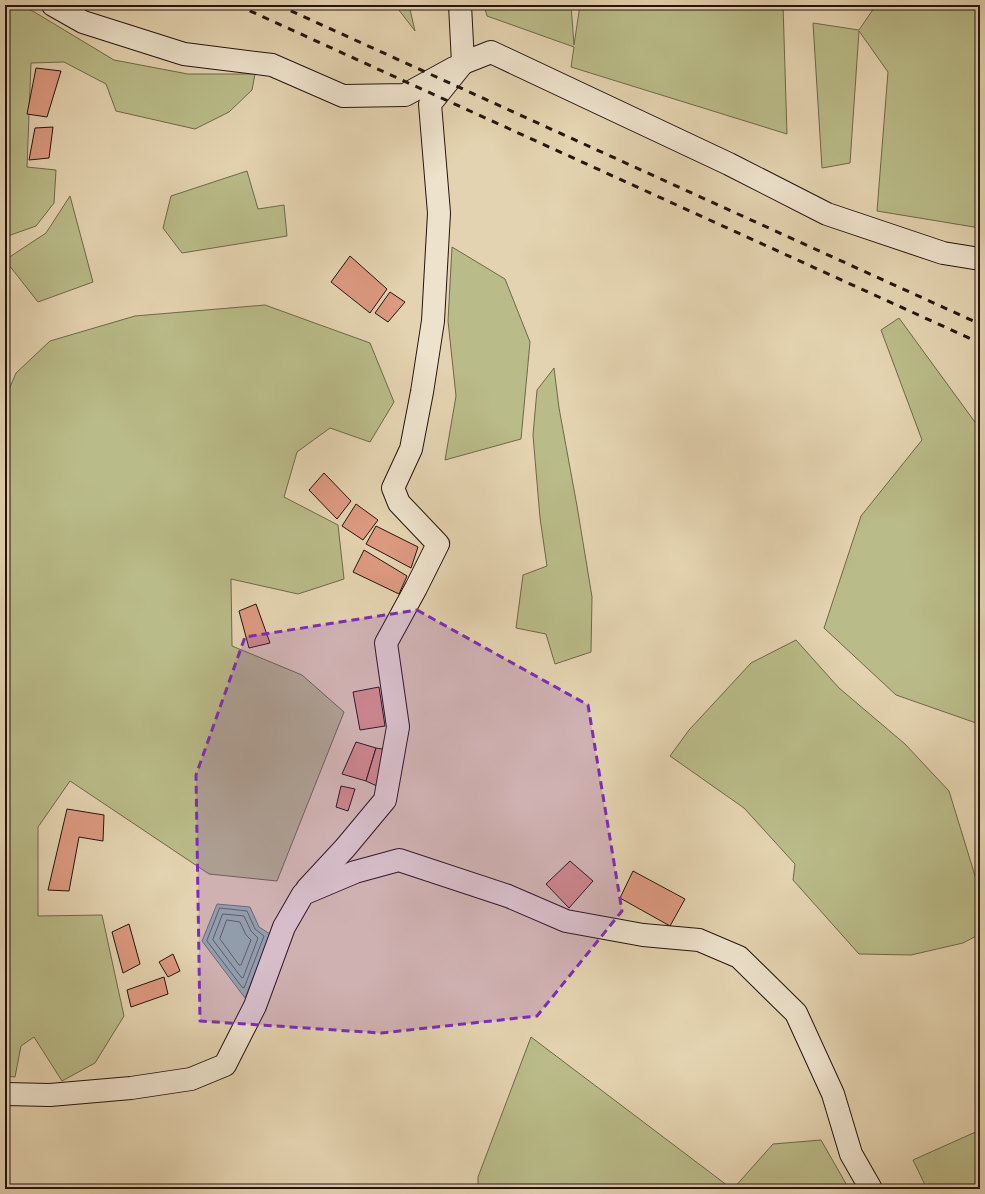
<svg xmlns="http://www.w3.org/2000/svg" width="985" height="1194" viewBox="0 0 985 1194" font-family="'Old Standard TT',serif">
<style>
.green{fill:#b9bb88;stroke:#6e684a}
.water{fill:#97b9a6;stroke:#697768}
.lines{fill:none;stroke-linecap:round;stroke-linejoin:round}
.shore{stroke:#5d6659;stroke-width:1}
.building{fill:#dd9a81;stroke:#23140c}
.secondary-casing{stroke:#23140c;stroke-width:24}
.secondary{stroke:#ede2cc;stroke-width:22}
.rail{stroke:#23140c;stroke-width:3;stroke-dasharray:7 7;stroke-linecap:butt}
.marked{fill:#7b2cbf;fill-opacity:0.2;stroke:#7b2cbf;stroke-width:3;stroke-dasharray:8 5;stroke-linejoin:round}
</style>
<rect width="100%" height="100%" fill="#e4d3b0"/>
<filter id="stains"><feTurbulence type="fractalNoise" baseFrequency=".005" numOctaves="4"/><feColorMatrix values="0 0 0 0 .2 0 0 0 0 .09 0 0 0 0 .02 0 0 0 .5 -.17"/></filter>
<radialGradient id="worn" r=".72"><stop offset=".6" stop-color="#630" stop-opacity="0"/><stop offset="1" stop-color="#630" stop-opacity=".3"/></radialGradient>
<g class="green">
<polygon points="5,5 12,5 31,10 114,60 188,74 255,74 252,90 229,112 195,129 116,111 106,84 64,62 31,63 27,167 56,170 54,203 36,226 5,237"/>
<polygon points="395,5 409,5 415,31"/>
<polygon points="484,5 571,5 574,45 580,5 783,5 787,134 571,67 574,47 487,16"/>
<polygon points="876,5 980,5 980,228 877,211 888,72 859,31 850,163 822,168 813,23 859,30"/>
<polygon points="247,171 258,209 284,205 287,236 182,253 163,228 171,196"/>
<polygon points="70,196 93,282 38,302 5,260 46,233"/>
<polygon points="452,247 505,279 530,342 521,439 445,460 456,396 448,321"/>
<polygon points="265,305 370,343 394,402 370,442 330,428 297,452 284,497 338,525 344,579 298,594 231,579 232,646 302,675 344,712 277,881 209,874 70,781 38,827 38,916 102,915 124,1016 95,1063 62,1081 34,1037 21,1046 15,1077 5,1076 5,399 16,373 50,341 135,316"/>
<polygon points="899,318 980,429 980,734 979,724 896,695 824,628 861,516 922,440 881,330"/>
<polygon points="554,368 559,408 577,506 592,597 591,652 555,664 546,634 516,628 523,575 547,566 540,518 533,435 537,390"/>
<polygon points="796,640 839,688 905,744 949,791 980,892 980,934 963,943 911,955 859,954 793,880 795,864 744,808 670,756 689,730 751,663"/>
<polygon points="531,1037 732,1189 478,1189 478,1177"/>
<polygon points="980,1130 980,1189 927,1189 913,1160"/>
<polygon points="821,1140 849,1189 733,1189 773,1144"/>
</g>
<polygon class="water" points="217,904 250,907 259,927 270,934 245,998 202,941"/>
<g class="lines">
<g class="shore">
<polygon points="220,908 247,911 255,929 264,936 244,988 242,987 207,941"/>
<polygon points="223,914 244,916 251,931 258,938 243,978 241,977 213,940"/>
<polygon points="227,920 240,922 246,935 251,940 241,965 239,965 220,939"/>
</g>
</g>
<g class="building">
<polygon points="36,68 61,71 47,117 27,114"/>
<polygon points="53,127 49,158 29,160 35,128"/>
<polygon points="350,256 387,289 370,313 331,282"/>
<polygon points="390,292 405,302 388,322 375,313"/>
<polygon points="324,473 351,501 337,519 309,490"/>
<polygon points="356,504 378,520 363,540 342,526"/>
<polygon points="376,526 418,547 411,568 366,544"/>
<polygon points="364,550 407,576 399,594 353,572"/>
<polygon points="256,604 270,643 249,648 239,611"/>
<polygon points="379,687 385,726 360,730 353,692"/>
<polygon points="356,742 376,748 366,781 342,774"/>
<polygon points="376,748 388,750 379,787 366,781"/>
<polygon points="341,786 355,789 348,811 336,807"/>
<polygon points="67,809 104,815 103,841 79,837 69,891 48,890"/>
<polygon points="570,861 593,881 569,908 546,884"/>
<polygon points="633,871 685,899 670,926 620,898"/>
<polygon points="129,924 140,964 123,973 112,932"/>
<polygon points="173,954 180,971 168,977 159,962"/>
<polygon points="164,977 168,994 131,1007 127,990"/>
</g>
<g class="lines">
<defs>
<g id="secondary">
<polyline points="53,5 83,22 184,54 272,65 343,96 405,95 454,68"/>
<polyline points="460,5 463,63 491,52 729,164 827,214 943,253 980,259"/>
<polyline points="307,889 345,848 385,800 398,727 386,643 416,588 438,544 399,503 393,488 411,449 422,392 433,321 439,213 430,104 463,63"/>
<polyline points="5,1094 50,1095 131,1088 191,1079 225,1065 255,1006 284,927 303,894 355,872 399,860 508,896 566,921 643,935 699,940 739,957 796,1013 833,1094 851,1154 871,1189"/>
</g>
</defs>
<use href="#secondary" class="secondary-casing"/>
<use href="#secondary" class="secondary"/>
<g class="rail">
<polyline points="237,5 980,343"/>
<polyline points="278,5 980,324"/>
</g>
</g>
<path class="marked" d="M417 610 588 705 622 911 537 1016 381 1033 200 1021 196 775 245 637Z"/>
<rect width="985" height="1194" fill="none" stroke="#e4d3b0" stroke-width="20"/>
<rect x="6" y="6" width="973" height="1182" fill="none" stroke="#23140c" stroke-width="2"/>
<rect x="10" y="10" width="965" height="1174" fill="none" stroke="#23140c"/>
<rect width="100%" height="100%" filter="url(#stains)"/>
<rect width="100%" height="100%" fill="url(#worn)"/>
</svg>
